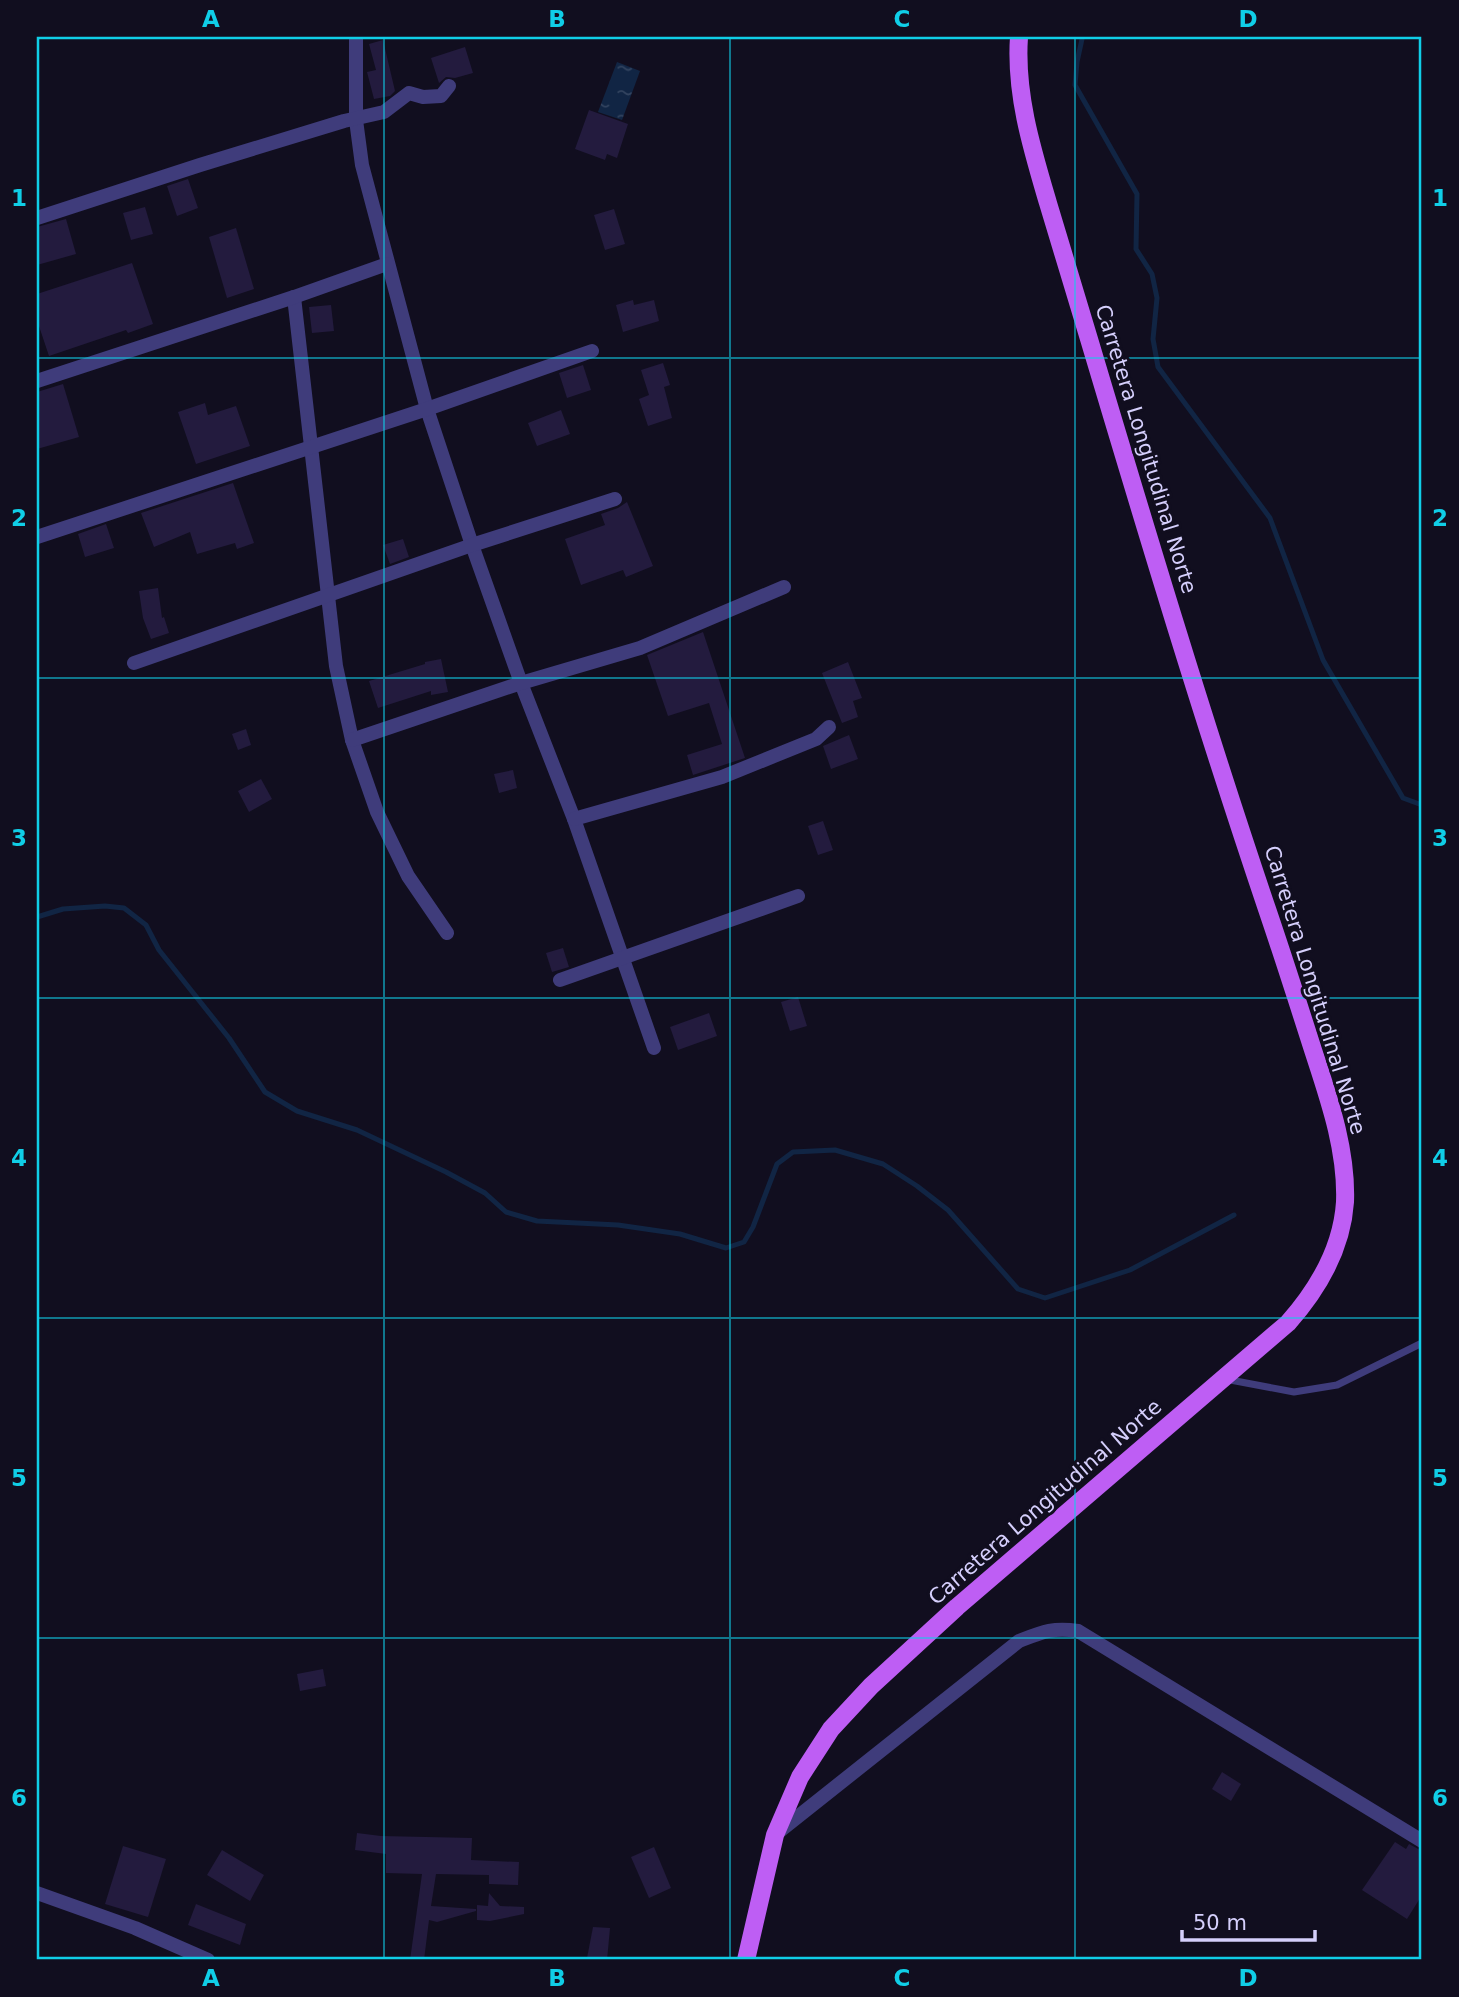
<svg xmlns="http://www.w3.org/2000/svg" width="1459" height="1997" viewBox="0 0 1459 1997" font-family="'DejaVu Sans',sans-serif">
<style>
.water{fill:url(#water-ripples)}
.lines{fill:none;stroke-linecap:round;stroke-linejoin:round}
.stream{stroke:#112544;stroke-width:5}
.building{fill:#231b3e}
.service{stroke:#3f3c7b;stroke-width:7}
.minor{stroke:#3f3c7b;stroke-width:14}
.primary{stroke:#be5ef4;stroke-width:18}
.grid{fill:none;stroke:#10cee7;stroke-width:2;stroke-opacity:0.55}
.labels{text-anchor:middle;dominant-baseline:central;stroke-width:6;stroke-linejoin:round;paint-order:stroke}
.street-label{font-size:21px;fill:#d5cffc;stroke:#110e1f}
.neatline{fill:none;stroke:#10cee7;stroke-width:2.5}
.grid-label{font-size:23px;text-anchor:middle;font-weight:bold;fill:#10cee7}
</style>
<defs>
<pattern id="water-ripples" width="26" height="14" patternUnits="userSpaceOnUse" patternTransform="scale(1.75)"><rect width="26" height="14" fill="#112544"/><path d="M2 4q2-2 4 0t4 0M15 11q2-2 4 0t4 0" fill="none" stroke="#334460"/></pattern>
</defs>
<rect width="100%" height="100%" fill="#110e1f"/>
<polygon class="water" points="617,62 640,71 622,120 598,112"/>
<g class="lines">
<g class="stream">
<polyline points="1082,39 1077,62 1075,85 1137,194 1136,249 1152,274 1157,298 1153,339 1158,367 1270,518 1323,660 1403,798 1422,805"/>
<polyline points="37,917 63,909 105,906 124,908 146,925 159,950 229,1038 265,1092 297,1111 357,1130 446,1172 485,1193 506,1212 537,1221 618,1225 680,1234 726,1248 744,1242 753,1227 777,1164 793,1152 835,1150 883,1164 917,1186 948,1210 1018,1289 1045,1298 1130,1270 1234,1215"/>
</g>
</g>
<g class="building">
<polygon points="383,40 395,91 390,96 374,99 367,72 376,70 369,44"/>
<polygon points="465,47 473,73 455,78 446,77 439,83 431,58"/>
<polygon points="589,110 628,124 617,158 607,154 605,160 575,149"/>
<polygon points="188,179 198,208 177,216 167,186"/>
<polygon points="145,207 153,234 131,240 123,213"/>
<polygon points="614,209 625,244 605,250 594,215"/>
<polygon points="66,219 76,254 37,265 37,227"/>
<polygon points="236,228 254,289 227,298 209,237"/>
<polygon points="132,263 153,324 128,333 126,330 49,356 37,320 37,294"/>
<polygon points="633,300 634,305 654,300 659,321 623,332 616,305"/>
<polygon points="331,305 334,331 312,333 309,307"/>
<polygon points="663,363 670,385 664,387 672,418 648,426 639,399 649,395 641,370"/>
<polygon points="583,365 591,390 567,398 559,373"/>
<polygon points="63,384 79,437 37,449 37,392"/>
<polygon points="205,403 208,415 236,406 250,446 196,464 178,412"/>
<polygon points="561,410 570,434 537,446 528,423"/>
<polygon points="233,483 254,543 237,549 235,543 197,554 190,532 154,547 141,513"/>
<polygon points="627,502 653,566 626,577 623,570 581,585 565,539 605,525 601,514 618,508"/>
<polygon points="106,524 114,548 85,557 78,534"/>
<polygon points="403,539 409,557 390,564 383,545"/>
<polygon points="158,588 162,618 164,617 169,633 151,639 143,618 139,591"/>
<polygon points="703,632 745,758 693,775 687,755 722,744 709,703 668,716 647,655"/>
<polygon points="441,659 448,692 431,695 431,691 378,708 369,681 425,664 425,662"/>
<polygon points="848,662 862,698 853,701 858,717 842,723 822,673"/>
<polygon points="246,729 251,745 238,750 232,734"/>
<polygon points="849,735 858,759 831,769 823,746"/>
<polygon points="513,770 517,788 499,793 494,774"/>
<polygon points="261,779 272,799 249,812 238,791"/>
<polygon points="823,821 833,850 818,855 808,826"/>
<polygon points="563,948 569,967 552,972 546,953"/>
<polygon points="798,997 807,1026 790,1031 781,1002"/>
<polygon points="709,1013 717,1036 678,1050 670,1027"/>
<polygon points="323,1669 326,1686 300,1691 297,1674"/>
<polygon points="1222,1772 1241,1784 1231,1801 1212,1789"/>
<polygon points="357,1833 381,1836 472,1838 471,1860 519,1862 518,1885 489,1884 489,1875 436,1874 431,1906 476,1909 476,1911 437,1922 429,1920 424,1960 410,1960 422,1874 386,1873 386,1854 355,1850"/>
<polygon points="1395,1842 1406,1849 1409,1844 1422,1851 1422,1895 1407,1919 1362,1890"/>
<polygon points="123,1846 166,1859 148,1917 105,1904"/>
<polygon points="654,1847 671,1888 649,1898 631,1857"/>
<polygon points="222,1850 264,1875 250,1901 207,1875"/>
<polygon points="489,1893 500,1906 524,1907 524,1914 490,1921 477,1920 477,1905 488,1906"/>
<polygon points="196,1904 246,1924 240,1945 188,1925"/>
<polygon points="593,1927 610,1928 607,1960 587,1958"/>
</g>
<g class="lines">
<polyline class="service" points="1225,1379 1294,1392 1337,1385 1422,1343"/>
<g class="minor">
<polyline points="356,37 356,120 362,165 427,409 472,545 521,683 574,819 654,1048"/>
<polyline points="37,218 200,165 344,121 384,112 409,93 423,97 441,96 449,86"/>
<polyline points="294,297 336,666 352,740 377,812 408,876 447,933"/>
<polyline points="37,381 294,297 387,264"/>
<polyline points="37,537 427,409 592,351"/>
<polyline points="134,663 472,545 615,499"/>
<polyline points="352,740 521,683 640,648 784,587"/>
<polyline points="574,819 722,777 816,739 829,727"/>
<polyline points="560,980 798,896"/>
<path d="M776 1834 1019 1641C1042 1632 1053 1627 1078 1631L1422 1841"/>
<polyline points="37,1893 135,1928 208,1960"/>
</g>
<path class="primary" d="M746 1960 775 1835 800 1777 831 1729 871 1686 957 1607 1288 1323C1318 1289 1342 1249 1345 1202 1347 1150 1329 1099 1313 1050 1298 1003 1283 956 1267 909 1203 720 1146 530 1089 339 1075 294 1062 248 1048 203 1032 149 1015 94 1019 37"/>
</g>
<path class="grid" d="M384 37V1960M730 37V1960M1075 37V1960M37 358H1422M37 678H1422M37 998H1422M37 1318H1422M37 1638H1422"/>
<g class="labels">
<g class="street-label">
<text transform="translate(1146 449) rotate(73)">Carretera Longitudinal Norte</text>
<text transform="translate(1315 990) rotate(73)">Carretera Longitudinal Norte</text>
<text transform="translate(1045 1502) rotate(-41)">Carretera Longitudinal Norte</text>
</g>
</g>
<rect width="1459" height="1997" fill="none" stroke="#110e1f" stroke-width="77"/>
<path d="M1182 1930v10h133v-10" fill="none" stroke="#d5cffc" stroke-width="3.5"/>
<text x="1193" y="1930" font-size="21" fill="#d5cffc" stroke="#110e1f" stroke-width="5" paint-order="stroke">50 m</text>
<rect x="38" y="38" width="1382" height="1920" class="neatline"/>
<g class="grid-label">
<text x="211" y="27">A</text>
<text x="557" y="27">B</text>
<text x="902" y="27">C</text>
<text x="1248" y="27">D</text>
<text x="19" y="206">1</text>
<text x="1440" y="206">1</text>
<text x="19" y="526">2</text>
<text x="1440" y="526">2</text>
<text x="19" y="846">3</text>
<text x="1440" y="846">3</text>
<text x="19" y="1166">4</text>
<text x="1440" y="1166">4</text>
<text x="19" y="1486">5</text>
<text x="1440" y="1486">5</text>
<text x="19" y="1806">6</text>
<text x="1440" y="1806">6</text>
<text x="211" y="1986">A</text>
<text x="557" y="1986">B</text>
<text x="902" y="1986">C</text>
<text x="1248" y="1986">D</text>
</g>
</svg>
